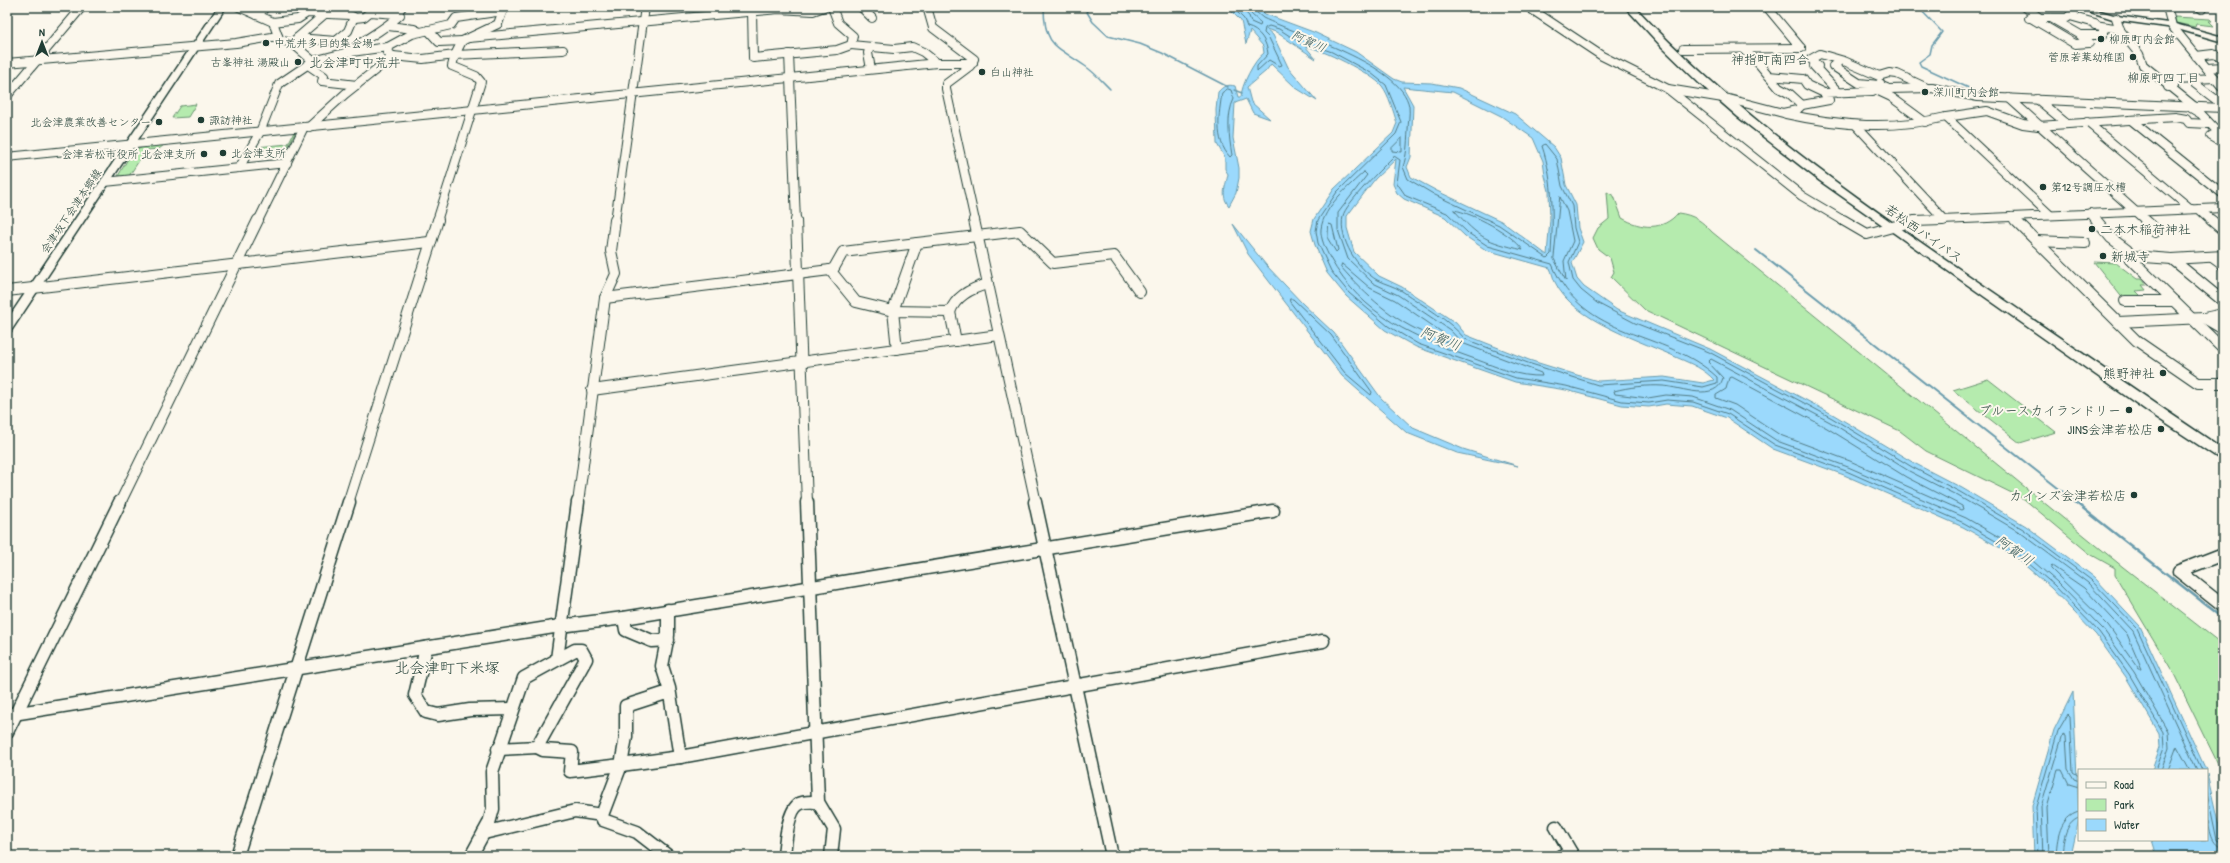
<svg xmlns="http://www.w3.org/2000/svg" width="2230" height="863" viewBox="0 0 2230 863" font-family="'Patrick Hand','Klee One',sans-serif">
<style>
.green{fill:#b5ebae;stroke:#6a9471}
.water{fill:#9bd9fc;stroke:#699bac;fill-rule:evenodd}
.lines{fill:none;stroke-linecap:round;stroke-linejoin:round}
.shore{stroke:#517b84;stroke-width:1}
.stream-far2{stroke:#699bac;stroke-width:1.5}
.stream-far1{stroke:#699bac;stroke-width:2}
.stream{stroke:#699bac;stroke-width:2.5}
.minor-far2-casing{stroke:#1f3d34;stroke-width:10}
.minor-far1-casing{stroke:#1f3d34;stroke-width:12}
.minor-casing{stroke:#1f3d34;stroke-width:15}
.major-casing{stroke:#1f3d34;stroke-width:3}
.highway-casing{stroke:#1f3d34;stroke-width:3}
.minor-far2{stroke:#fbf7ec;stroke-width:8}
.minor-far1{stroke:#fbf7ec;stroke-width:10}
.minor{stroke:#fbf7ec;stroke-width:12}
.major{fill:#fbf7ec;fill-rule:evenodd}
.highway{fill:#fbf7ec;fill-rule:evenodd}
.poi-dot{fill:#1f3d34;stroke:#fbf7ec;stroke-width:1.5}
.labels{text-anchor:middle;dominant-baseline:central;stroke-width:4;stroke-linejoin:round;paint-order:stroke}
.far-poi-label{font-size:11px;fill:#1f3d34;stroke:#fbf7ec;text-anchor:start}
.far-street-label{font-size:11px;fill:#1f3d34;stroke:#fbf7ec}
.far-water-label{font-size:12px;font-style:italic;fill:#385c5c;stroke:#fbf7ec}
.far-neighbourhood-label{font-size:12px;fill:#1f3d34;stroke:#fbf7ec}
.far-quarter-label{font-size:13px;fill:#1f3d34;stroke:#fbf7ec}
.poi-label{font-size:13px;fill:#1f3d34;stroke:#fbf7ec;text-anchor:end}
.street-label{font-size:13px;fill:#1f3d34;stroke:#fbf7ec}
.water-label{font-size:14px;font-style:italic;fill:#385c5c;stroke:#fbf7ec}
.quarter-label{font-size:15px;fill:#1f3d34;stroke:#fbf7ec}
</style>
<rect width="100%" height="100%" fill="#fbf7ec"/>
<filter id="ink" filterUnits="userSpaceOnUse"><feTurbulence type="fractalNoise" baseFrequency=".025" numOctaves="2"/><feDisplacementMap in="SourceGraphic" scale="8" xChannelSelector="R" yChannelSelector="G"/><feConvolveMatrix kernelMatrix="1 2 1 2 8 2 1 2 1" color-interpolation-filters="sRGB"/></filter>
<g filter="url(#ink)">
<g class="green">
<polygon points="2175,17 2210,19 2212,21 2209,21 2214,26 2196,24 2195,27 2176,23"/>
<polygon points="196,104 188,117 172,118 180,106"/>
<polygon points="296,131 281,161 286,148 252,151 256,147 288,144 294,132 263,135"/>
<polygon points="164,145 159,149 146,150 129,176 118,176 132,152 143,147"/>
<path d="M1607 192 1614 196 1622 218C1641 229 1663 231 1678 213 1694 215 1702 221 1712 232L2123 567 2223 645V774L2174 674 2115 575V568L2090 554 2024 499 1926 451 1900 431 1645 310 1611 277 1614 272 1610 258 1598 249 1593 238 1598 228 1609 219Z"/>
<polygon points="2094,262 2116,263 2137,279 2142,279 2147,285 2142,285 2146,290 2136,291 2145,300 2124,300"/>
<polygon points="1988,379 2056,432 2020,443 1953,390"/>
</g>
<g class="water">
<path d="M1227 7H1258L1265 14 1316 33 1356 52 1394 79 1402 82 1432 83 1459 88 1515 114 1554 147 1561 158 1566 185 1576 205 1578 228 1583 242 1572 263 1577 279 1584 287 1617 310 1710 349 1834 415 1914 463 1962 488 2026 526 2094 577 2140 626 2206 770H2152L2160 747 2159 733 2126 677 2096 635 2051 588 2013 555 1963 527 1844 475 1773 449 1727 418 1692 406 1666 404 1649 407 1622 405 1566 390 1515 382 1416 347 1385 330 1346 296 1327 273 1315 245 1311 231 1314 219 1334 189 1393 133 1397 123C1393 111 1389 95 1382 86 1373 74 1319 48 1305 46L1316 59 1276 32 1266 29 1273 35 1288 67 1317 101 1296 88 1271 64 1266 71 1247 87 1251 102 1270 119 1253 113 1246 99 1235 103 1233 138 1239 168V178L1236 193 1229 206C1220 195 1226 186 1228 174L1225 169V158L1217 144 1216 110 1218 92C1223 86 1228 84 1235 86L1238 97H1241C1241 86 1254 60 1264 53L1263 46 1250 31 1246 44 1241 21ZM1403 87 1453 92 1501 116 1533 138 1543 161 1545 176 1549 191 1550 219 1547 255 1501 221 1437 191 1411 177 1407 167 1411 157 1413 105ZM1396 159 1393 184 1397 193 1404 199 1445 217 1465 236 1486 250 1550 268C1552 272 1553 278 1555 282 1573 321 1642 341 1678 358 1692 364 1704 369 1714 380L1703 383 1664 377 1598 381 1577 375 1529 360 1466 335 1456 323 1402 287 1379 276 1354 252 1347 228V216L1375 179Z"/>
<polygon points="1233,224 1266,265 1303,304 1334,333 1381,398 1413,428 1463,449 1518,466 1457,453 1407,433 1342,376 1248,254"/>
<polygon points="2073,692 2079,819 2071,856 2034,856 2032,806 2054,730"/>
<polygon points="2207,774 2219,826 2223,856 2157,856 2152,840 2207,840"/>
</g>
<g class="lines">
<g class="shore">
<path d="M1232 7 1244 19 1247 27C1260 30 1267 42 1268 54L1257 66V71L1269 60 1279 66 1282 65 1269 38 1264 33 1265 28 1269 26 1279 29 1302 44H1309L1332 52 1371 73 1386 85 1401 122 1396 134 1337 192 1318 220 1316 231 1318 243 1331 271 1349 293 1388 326 1418 344 1516 378 1566 386 1622 401 1649 403 1667 400 1693 402 1728 414 1775 445 1846 471 1964 523 2015 552 2054 585 2099 632 2129 674 2163 732 2164 748 2156 770"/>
<polyline points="1239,7 1249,16 1251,22 1260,26 1261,23 1251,14 1250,7"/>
<path d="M1255 7 1256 12 1263 18C1298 35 1401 64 1409 106 1410 114 1408 123 1408 131 1407 144 1407 155 1403 167L1408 179 1435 195 1499 225 1547 258 1551 254C1553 217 1554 182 1542 146L1545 144 1557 159 1562 186 1572 206 1574 228 1578 242 1569 262 1573 280 1581 290 1597 303 1635 323 1709 352 1832 418 1912 467 1960 492 2023 529 2091 580 2137 628 2202 770"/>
<path d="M1228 89 1231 90 1234 99C1226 115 1229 137 1232 155L1230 157C1214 140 1219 114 1222 93Z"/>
<polygon points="1402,138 1402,152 1392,151 1392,148"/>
<path d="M1394 156 1400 160 1397 183 1406 196 1447 213 1468 233 1488 246 1552 264C1584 342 1664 328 1717 377V383L1703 387 1664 381 1598 385 1528 363 1465 339C1448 319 1424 306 1402 291 1394 286 1385 284 1377 280 1358 269 1338 240 1343 216 1345 204 1384 166 1394 156Z"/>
<path d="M1364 172 1367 175 1338 213V230L1348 259 1373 283 1398 295 1450 330 1462 343 1541 373 1542 376C1518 377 1497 367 1475 359 1416 338 1362 316 1330 258 1326 250 1320 238 1321 229 1324 206 1348 187 1364 172Z"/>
<polygon points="1560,197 1567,211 1573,241 1564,261 1566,281 1554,259"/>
<path d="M1454 210C1473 213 1512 234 1523 250 1486 241 1480 239 1454 210Z"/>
<polygon points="1329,224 1332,225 1338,250 1336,252 1328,239"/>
<path d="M1342 264 1370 288 1395 300 1446 335 1450 342C1443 342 1436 338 1429 335 1394 321 1366 296 1341 267Z"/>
<polygon points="1290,299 1293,299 1331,335 1372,392 1371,395 1345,373 1290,302"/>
<polygon points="1732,377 1827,428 1906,477 1962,506 1963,509 1961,510 1850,461 1780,435 1735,405 1716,398 1716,395 1726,389 1729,378"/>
<polygon points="2052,566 2084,588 2127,634 2142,669 2139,669 2108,625 2051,569"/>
<path d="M2161 770 2169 748 2168 731 2134 672 2103 629 2057 582 2018 548 1966 518 1848 467 1777 441 1730 410 1693 397 1666 395 1648 398 1615 394 1614 391C1629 387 1647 385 1663 386 1681 387 1716 403 1723 378L1708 362 1711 359 1830 422 1909 471 1958 496 2021 533 2088 583 2133 631 2197 770"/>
<polyline points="2168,770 2177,746 2190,770"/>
<polyline points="2207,792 2217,840 2223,843"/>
<path d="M2207 814C2210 826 2209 844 2223 848"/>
<polyline points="2038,856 2036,807 2058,731 2068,714 2070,716 2073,772 2079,776"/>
<polyline points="2043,856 2041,807 2063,734 2066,736 2068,769 2074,779 2079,781"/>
<polyline points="2049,856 2047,808 2058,770 2062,770 2069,784 2079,787"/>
<path d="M2056 856C2057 839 2059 817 2079 812"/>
<path d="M2062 856C2063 843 2064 823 2079 818"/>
</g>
<g class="stream-far2">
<path d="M1044 7C1044 47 1057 46 1085 66 1094 72 1102 81 1110 89"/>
<polyline points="1084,7 1093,22 1108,36 1140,44 1162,53 1228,87"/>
<polyline points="1918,7 1942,32 1932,45 1930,54 1919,62 1921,66 1984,95"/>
<polyline points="1234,90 1242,93"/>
</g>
<polyline class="stream-far1" points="1756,250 2077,503"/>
<polyline class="stream" points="2075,502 2223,618"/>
<defs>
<g id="minor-far2">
<polyline points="239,7 273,22 278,36"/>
<polyline points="504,7 498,24 462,41 455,55 563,50"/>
<polyline points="861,7 872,18"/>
<polyline points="927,7 933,28 974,59 970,66 946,84 946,89 975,221"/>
<polyline points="1528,7 1602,56 1668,89 1802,196 1844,221"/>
<polyline points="1767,7 1801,48"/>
<polyline points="2025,7 2040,18"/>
<polyline points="2167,7 2172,26 2223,88"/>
<polyline points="2199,7 2202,9"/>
<polyline points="752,11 753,58 837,50 851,45 853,36 838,23 832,7"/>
<polyline points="257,15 266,7"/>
<polyline points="2070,16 2095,23 2095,25 2120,29"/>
<polyline points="355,18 364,17 370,12 396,14"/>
<polyline points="2029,18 2067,18 2079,7"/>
<polyline points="2031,18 2075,44 2089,43 2079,34 2051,18"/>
<polyline points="2116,18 2120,30 2139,54 2143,65 2195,107"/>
<polyline points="273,22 298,19 307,13 350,15 354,17 348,31 336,41 297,38 292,43"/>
<polyline points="388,26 414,29 420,32"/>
<polyline points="428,30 439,42 462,41"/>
<polyline points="2081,35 2103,35 2103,30 2107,27"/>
<polyline points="297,38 326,13"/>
<polyline points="469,38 779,9 813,11 824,7"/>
<polyline points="851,45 894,49 912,47 923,52 937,63"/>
<polyline points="388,47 412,34 451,25 456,18 503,11"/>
<polyline points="870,47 868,53 871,69"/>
<polyline points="1683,49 1801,48"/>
<polyline points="1743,49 1759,64 1779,88 1790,94 1802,105"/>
<path d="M350 50C367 38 385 29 400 15L396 14 402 7"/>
<polyline points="789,54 796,221"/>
<polyline points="393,56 423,59 455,55 452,66 476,76 481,82 437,221"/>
<polyline points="2196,56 2213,54 2223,57"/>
<polyline points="1840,61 1833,66 1859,83 1879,85 1880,83"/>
<polyline points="7,63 236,43 278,36 280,40 292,43 313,61 279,84 260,132 239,168"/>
<polyline points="308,65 324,76 322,81 357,85"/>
<polyline points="2207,68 2223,67"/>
<polyline points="1769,76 1803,79 1807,85 1824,93"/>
<polyline points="2190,80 2223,105"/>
<polyline points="2168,87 2174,85 2176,80 2215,78"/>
<polyline points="1668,89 1729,99 1783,113 1797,110 1802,105 1829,100 1824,93 1873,91 1879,85 1889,89 1932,88 1978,97 2223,108"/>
<polyline points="1876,90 1891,97 1925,122"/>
<polyline points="1839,93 1814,66 1818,66 1811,59 1820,54 1844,61 1879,76 1889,73 1897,74 1925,87"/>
<polyline points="7,96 82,7"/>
<polyline points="2009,98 2146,221"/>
<polyline points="2037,99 2066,123"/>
<polyline points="2191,108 2201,114 2218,132 2211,136 2223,143"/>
<path d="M1786 114C1840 126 1892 130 1946 117"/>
<polyline points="2131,120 2223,194"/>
<polyline points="2087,122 2191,209"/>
<polyline points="1856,125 1945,220"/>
<polyline points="309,127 345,94 393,56 387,52 388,47 344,53 313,61"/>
<polyline points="7,157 937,63 973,63"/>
<polyline points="105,182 287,163"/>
<polyline points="2199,209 2212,221"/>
<polyline points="2090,213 2097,221"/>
<polyline points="2050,215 1946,117 1987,111 2023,124 2038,126 2175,117 2186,119 2189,123 2209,124"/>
<polyline points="2012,217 2016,221"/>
<polyline points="258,221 304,127"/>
<polyline points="615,221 645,7"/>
<polyline points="1919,221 2223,208"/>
</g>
<g id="minor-far1">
<polyline points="796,220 807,503"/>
<polyline points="974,220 1036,503"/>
<polyline points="1843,220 1867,234 1914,221 1943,220"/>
<polyline points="2015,220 2137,341 2198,383 2223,383"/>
<polyline points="2096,220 2111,238 2127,250 2131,259 2223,349"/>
<polyline points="2145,220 2156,230 2155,232"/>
<polyline points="2211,220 2223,230"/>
<polyline points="2036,241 2085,243"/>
<polygon points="917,243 893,311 856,302 830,270 834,268 843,252"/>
<polyline points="917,243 1020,231 1053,263 1114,256 1140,292"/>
<polyline points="2131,256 2172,259 2223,256"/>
<polyline points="2212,257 2223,265"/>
<polyline points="2172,259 2223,301"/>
<polyline points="7,291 429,242"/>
<polyline points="605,298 830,270"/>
<polyline points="2125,301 2174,301"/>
<path d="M950 312C956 296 972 288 988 284"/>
<polyline points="2204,318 2223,314"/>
<polyline points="2118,322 2204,318 2223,329"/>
<polyline points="897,349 893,311 950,312 956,341"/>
<polyline points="592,390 999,335"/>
<polyline points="120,503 258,220"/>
<polyline points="348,503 438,220"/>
<polyline points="578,503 605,298 616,274 611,251 615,220"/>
</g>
<g id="minor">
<polyline points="807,502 818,802 834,829 831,856"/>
<polyline points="1035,502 1112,856"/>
<polyline points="2223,554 2179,571 2223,606"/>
<polyline points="668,610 668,635 662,666 669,688 680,757"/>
<polyline points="624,618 626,630 652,641 668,640"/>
<polyline points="426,648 415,695 426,712 438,715 470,710 512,709"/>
<polyline points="557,659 578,502"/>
<polyline points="7,715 560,626 624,618 1273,511"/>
<polyline points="7,732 120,502"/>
<polyline points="498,749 537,747"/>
<polyline points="602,815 621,765 680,757 1323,641"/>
<polyline points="1556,827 1573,856"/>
<polyline points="484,833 575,811 602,815 603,820 637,832 668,856"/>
<polyline points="237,856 349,502"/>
<polyline points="471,856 489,823 493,809 492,772 524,678 575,650 581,650 586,659 537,747 543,750 572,752 570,771 621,765 626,737 626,706 669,692"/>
<path d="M784 856C785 844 788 810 799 804 804 801 812 802 818 802"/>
<polyline points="1561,856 1572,854"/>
</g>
<g id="major">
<polygon points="218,7 226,7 11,331 7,332 7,320"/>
<polygon points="2075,7 2087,7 2117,16 2175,24 2223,37 2223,42 2174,28 2116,20"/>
</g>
<path id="highway" d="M1625 7H1635C1739 118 1862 203 1987 288 2066 342 2144 396 2223 449V461L2150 413 1820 181 1738 117 1699 83 1662 47Z"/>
</defs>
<use href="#minor-far2" class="minor-far2-casing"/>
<use href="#minor-far1" class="minor-far1-casing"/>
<use href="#minor" class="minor-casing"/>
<use href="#major" class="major-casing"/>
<use href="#highway" class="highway-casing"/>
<use href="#minor-far2" class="minor-far2"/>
<use href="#minor-far1" class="minor-far1"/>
<use href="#minor" class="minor"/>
<use href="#major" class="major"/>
<use href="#highway" class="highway"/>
</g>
</g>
<g class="poi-dot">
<circle cx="2101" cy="39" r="4"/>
<circle cx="266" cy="43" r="4"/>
<circle cx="2133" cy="57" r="4"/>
<circle cx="298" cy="62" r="4"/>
<circle cx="982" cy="72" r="4"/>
<circle cx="1925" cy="92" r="4"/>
<circle cx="201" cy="120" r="4"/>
<circle cx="159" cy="122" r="4"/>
<circle cx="223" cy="153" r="4"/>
<circle cx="204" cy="154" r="4"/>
<circle cx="2043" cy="187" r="4"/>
<circle cx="2092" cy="229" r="4"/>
<circle cx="2103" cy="256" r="4"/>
<circle cx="2163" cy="373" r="4"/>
<circle cx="2129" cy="410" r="4"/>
<circle cx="2161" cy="429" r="4"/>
<circle cx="2134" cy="495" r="4"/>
</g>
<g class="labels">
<g class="far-poi-label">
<text x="2109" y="39">柳原町内会館</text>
<text x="274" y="43">中荒井多目的集会場</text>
<text x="2125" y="57" text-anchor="end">菅原若葉幼稚園</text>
<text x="290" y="62" text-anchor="end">古峯神社 湯殿山</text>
<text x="990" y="72">白山神社</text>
<text x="1933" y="92">深川町内会館</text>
<text x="209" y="120">諏訪神社</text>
<text x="151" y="122" text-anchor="end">北会津農業改善センター</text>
<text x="231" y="153">北会津支所</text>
<text x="196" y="154" text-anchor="end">会津若松市役所 北会津支所</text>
<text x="2051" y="187">第12号調圧水槽</text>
</g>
<g class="far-street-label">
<text transform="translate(71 211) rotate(-56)">会津坂下会津本郷線</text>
</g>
<g class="far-water-label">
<text transform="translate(1309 41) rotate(24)">阿賀川</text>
</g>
<g class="far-neighbourhood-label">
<text x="2163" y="77">柳原町四丁目</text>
</g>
<g class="far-quarter-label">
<text x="1770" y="59">神指町南四合</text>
<text x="355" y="62">北会津町中荒井</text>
</g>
<g class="poi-label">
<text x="2100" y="229" text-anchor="start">二本木稲荷神社</text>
<text x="2111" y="256" text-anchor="start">新城寺</text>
<text x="2155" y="373">熊野神社</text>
<text x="2121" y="410">ブルースカイランドリー</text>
<text x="2153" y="429">JINS会津若松店</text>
<text x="2126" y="495">カインズ会津若松店</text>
</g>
<g class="street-label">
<text transform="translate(1924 233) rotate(35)">若松西バイパス</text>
</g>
<g class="water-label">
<text transform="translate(1441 338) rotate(21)">阿賀川</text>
<text transform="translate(2015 550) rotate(34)">阿賀川</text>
</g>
<g class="quarter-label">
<text x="447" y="667">北会津町下米塚</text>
</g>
</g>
<rect width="2230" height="863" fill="none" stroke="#fbf7ec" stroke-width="24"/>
<rect x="12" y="12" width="2206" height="839" fill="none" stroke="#1f3d34" stroke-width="1.5" filter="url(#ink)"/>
<rect x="2078" y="769" width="130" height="72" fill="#fbf7ec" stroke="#a3ada2"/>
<rect x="2086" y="782" width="20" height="6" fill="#fbf7ec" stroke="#a3ada2"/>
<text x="2114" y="789" font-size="12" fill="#1f3d34">Road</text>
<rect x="2086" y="799" width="20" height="12" fill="#b5ebae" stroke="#a3ada2"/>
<text x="2114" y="809" font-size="12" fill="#1f3d34">Park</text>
<rect x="2086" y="819" width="20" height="12" fill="#9bd9fc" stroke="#a3ada2"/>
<text x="2114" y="829" font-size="12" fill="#1f3d34">Water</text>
<g transform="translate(42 42)" stroke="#fbf7ec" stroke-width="3" paint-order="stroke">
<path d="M0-3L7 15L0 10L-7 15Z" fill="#1f3d34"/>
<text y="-6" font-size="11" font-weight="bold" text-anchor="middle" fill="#1f3d34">N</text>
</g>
</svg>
